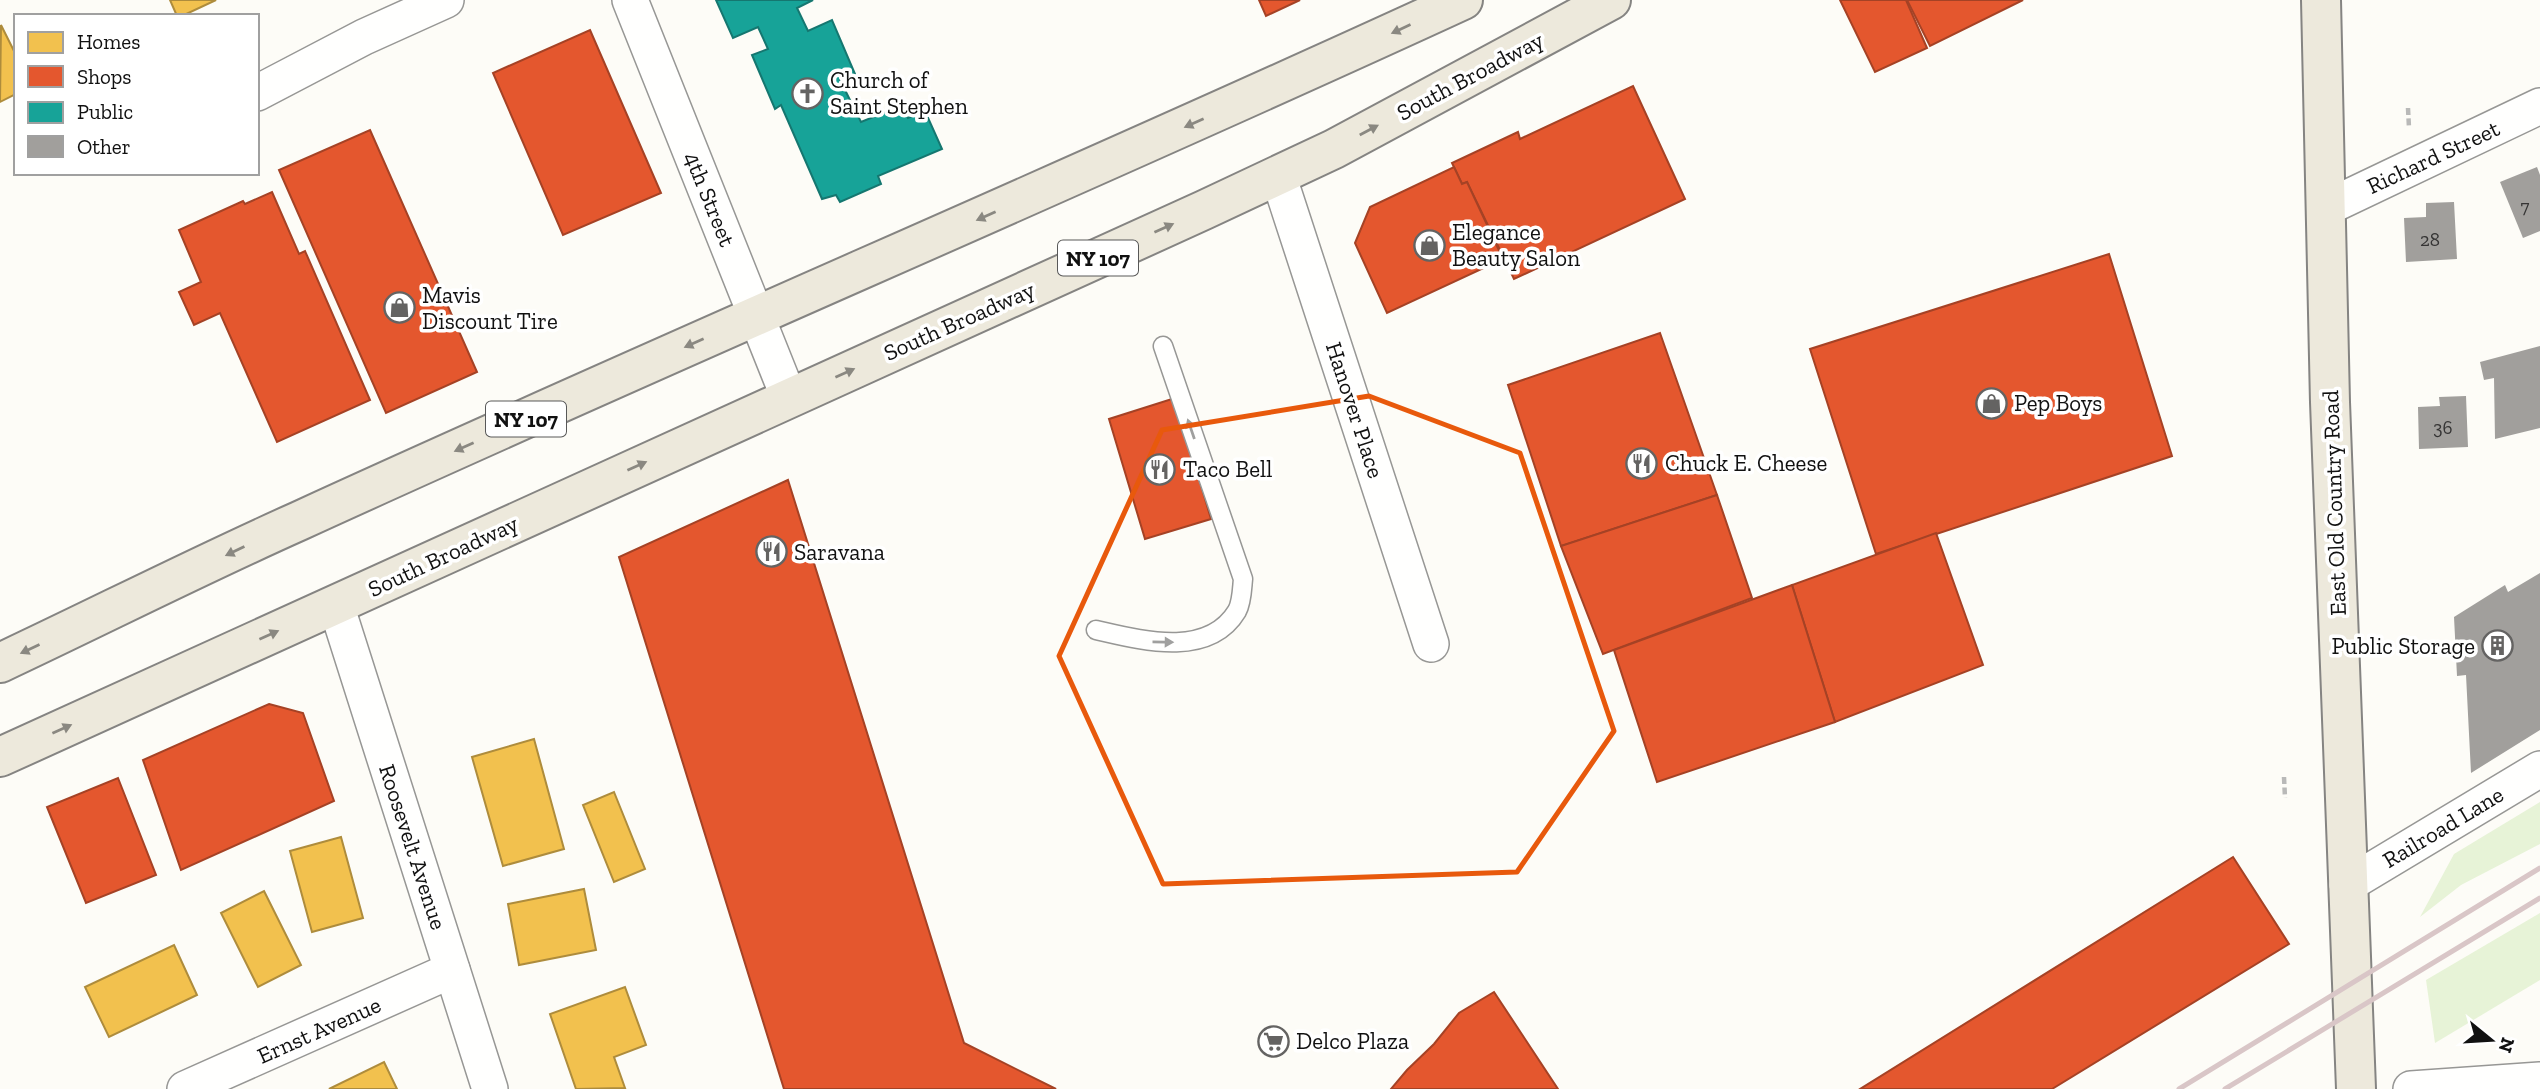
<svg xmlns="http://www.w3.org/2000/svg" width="2540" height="1089" viewBox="0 0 2540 1089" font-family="'Zilla Slab',serif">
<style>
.green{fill:#e7f3d7}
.homes{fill:#f2c14e;stroke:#ae8c3c;stroke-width:2}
.shops{fill:#e4572e;stroke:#a54225;stroke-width:2}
.public{fill:#17a398;stroke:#157770;stroke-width:2}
.building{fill:#a19f9c}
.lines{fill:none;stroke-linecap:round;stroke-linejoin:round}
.lane-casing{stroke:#979795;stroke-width:21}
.street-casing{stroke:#979795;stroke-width:38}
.primary-casing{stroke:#858482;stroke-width:42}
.path{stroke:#b9b9b8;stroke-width:4.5;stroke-dasharray:7 3.5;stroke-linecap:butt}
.lane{stroke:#fffffe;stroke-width:18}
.street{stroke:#fffffe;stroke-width:35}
.primary{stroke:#ede9dc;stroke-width:38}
.rail{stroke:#d9c6c7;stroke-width:5}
.oneway{fill:#8a8881}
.oneway2{fill:#a0a09f}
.marked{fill:none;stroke:#e8590c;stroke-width:5;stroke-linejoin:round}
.labels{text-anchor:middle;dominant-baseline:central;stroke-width:7;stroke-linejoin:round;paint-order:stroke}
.number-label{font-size:19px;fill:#353434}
.shield{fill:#fff;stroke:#585858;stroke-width:2}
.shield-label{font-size:21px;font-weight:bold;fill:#111}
.street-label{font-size:23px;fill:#111;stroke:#fff}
.poi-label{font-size:23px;fill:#111;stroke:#fff;text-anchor:start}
</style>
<rect width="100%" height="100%" fill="#fdfcf7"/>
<g class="green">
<polygon points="2540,802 2540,844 2461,885 2420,917 2454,854"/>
<polygon points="2540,913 2540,980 2435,1043 2426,980"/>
</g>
<g class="homes">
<polygon points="170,0 216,0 182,16 177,16"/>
<polygon points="1,25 16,55 16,94 0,102"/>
<polygon points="534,739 564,849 503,866 472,757"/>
<polygon points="614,792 645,869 614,882 583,805"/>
<polygon points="341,837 363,918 312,932 290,851"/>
<polygon points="584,889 596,950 519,965 508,904"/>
<polygon points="264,891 301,965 258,987 221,913"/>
<polygon points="174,945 197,995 109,1037 85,987"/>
<polygon points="625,987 646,1045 614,1057 625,1088 576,1089 550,1014"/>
<polygon points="384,1062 397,1089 329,1089"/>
</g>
<g class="shops">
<polygon points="1259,0 1300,0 1266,16"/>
<polygon points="1840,0 1906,0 1927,48 1875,72"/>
<polygon points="1907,0 2023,0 1930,46"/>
<polygon points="590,30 661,193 563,235 493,73"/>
<polygon points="1633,86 1685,199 1514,279 1467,182 1462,184 1452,163 1518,132 1520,139"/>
<polygon points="370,130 477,372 386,413 279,170"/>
<polygon points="1454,167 1462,184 1467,182 1503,259 1387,313 1355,243 1370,207"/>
<polygon points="272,192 299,254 305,251 370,400 277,442 220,313 194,325 179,292 201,282 179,230 243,201 245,204"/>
<polygon points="2109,254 2172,456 1876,554 1810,349"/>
<polygon points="1660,333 1717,495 1561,546 1508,385"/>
<polygon points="1175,398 1211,519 1145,539 1109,419"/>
<polygon points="788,480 964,1043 1056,1089 784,1089 619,557"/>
<polygon points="1717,495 1752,598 1603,654 1561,546"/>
<polygon points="1936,533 1983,665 1835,722 1792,585"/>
<polygon points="1792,585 1835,722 1657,782 1614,650"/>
<polygon points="269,704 303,713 334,801 181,870 143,760"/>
<polygon points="118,778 156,875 86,903 47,807"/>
<polygon points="2233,857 2289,944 2052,1089 1860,1089"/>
<polygon points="1494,992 1558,1089 1391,1089 1407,1070 1434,1044 1459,1013"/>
</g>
<polygon class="public" points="716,0 813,0 797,8 808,31 832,20 855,74 840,80 861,122 903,105 908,118 925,111 942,149 878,176 881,184 840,202 836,195 822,199 781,105 775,109 752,55 768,49 758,27 733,38"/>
<g class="building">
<polygon points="2537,167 2540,175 2540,231 2523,238 2500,182"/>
<polygon points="2454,202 2457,259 2406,262 2404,218 2426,217 2426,203"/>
<polygon points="2540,346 2540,428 2495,439 2494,378 2484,380 2480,362"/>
<polygon points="2466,396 2468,447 2419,449 2418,407 2440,406 2439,397"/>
<polygon points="2540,573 2540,730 2471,773 2466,675 2457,676 2454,617 2505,585 2508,592"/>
</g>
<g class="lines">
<defs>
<path id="lane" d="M1096 630C1140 640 1208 659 1237 611 1242 602 1242 588 1243 579L1163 346"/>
<g id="street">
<polyline points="630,0 789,398"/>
<polyline points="257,93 364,37 446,0"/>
<polyline points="1278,175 1431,644"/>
<polyline points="2326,208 2540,106"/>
<polyline points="336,605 490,1089"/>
<polyline points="2347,885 2540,769"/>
<polyline points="185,1089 452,970"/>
<polyline points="2411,1089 2540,1080"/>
</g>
<g id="primary">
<polyline points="2321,0 2330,402 2356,1089"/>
<path d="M0 663C100 616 198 566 299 521 685 344 1077 178 1463 0"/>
<polyline points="0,757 1204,210 1334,149 1611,0"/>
</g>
</defs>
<use href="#lane" class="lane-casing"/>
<use href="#street" class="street-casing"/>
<use href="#primary" class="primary-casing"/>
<g class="path">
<polyline points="2408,108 2409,128"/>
<polyline points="2284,777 2285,798"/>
</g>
<use href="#lane" class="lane"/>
<use href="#street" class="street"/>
<use href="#primary" class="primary"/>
<g class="rail">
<polyline points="2179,1089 2540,868"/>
<polyline points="2225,1089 2540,898"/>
</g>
</g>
<defs><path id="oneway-solid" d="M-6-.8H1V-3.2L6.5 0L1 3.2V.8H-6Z" transform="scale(1.75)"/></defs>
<g class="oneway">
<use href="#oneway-solid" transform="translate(1401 29) rotate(155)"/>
<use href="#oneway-solid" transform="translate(1194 123) rotate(156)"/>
<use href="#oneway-solid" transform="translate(1369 130) rotate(-28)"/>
<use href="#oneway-solid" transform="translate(986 216) rotate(156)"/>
<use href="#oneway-solid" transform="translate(1164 228) rotate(-24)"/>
<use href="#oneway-solid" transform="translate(694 343) rotate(156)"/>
<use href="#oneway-solid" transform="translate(845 373) rotate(-24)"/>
<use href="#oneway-solid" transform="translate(464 447) rotate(156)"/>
<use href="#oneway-solid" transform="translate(637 466) rotate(-24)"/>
<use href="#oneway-solid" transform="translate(235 551) rotate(154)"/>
<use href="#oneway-solid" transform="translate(269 635) rotate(-24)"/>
<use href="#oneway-solid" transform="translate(30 649) rotate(155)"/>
<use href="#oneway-solid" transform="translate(62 729) rotate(-24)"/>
</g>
<g class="oneway2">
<use href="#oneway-solid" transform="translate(1191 429) rotate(-109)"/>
<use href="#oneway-solid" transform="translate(1163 642) rotate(1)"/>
</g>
<path class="marked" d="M1369 396 1520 453 1614 731 1517 872 1163 884 1059 656 1162 430Z"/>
<defs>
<symbol id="church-ring" viewBox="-11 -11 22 22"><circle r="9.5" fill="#fff" stroke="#646362" stroke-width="1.5"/><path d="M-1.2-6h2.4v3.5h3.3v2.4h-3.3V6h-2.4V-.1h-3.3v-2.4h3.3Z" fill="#646362"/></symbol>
<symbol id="shop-ring" viewBox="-11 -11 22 22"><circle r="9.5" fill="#fff" stroke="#646362" stroke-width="1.5"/><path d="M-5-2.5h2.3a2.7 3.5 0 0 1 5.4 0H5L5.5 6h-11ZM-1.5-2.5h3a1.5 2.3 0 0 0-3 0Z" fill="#646362"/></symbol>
<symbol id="restaurant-ring" viewBox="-11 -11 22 22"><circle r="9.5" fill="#fff" stroke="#646362" stroke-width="1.5"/><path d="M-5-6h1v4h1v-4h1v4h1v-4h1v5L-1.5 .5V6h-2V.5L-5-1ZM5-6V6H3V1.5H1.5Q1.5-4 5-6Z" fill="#646362"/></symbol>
<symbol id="building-ring" viewBox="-11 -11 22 22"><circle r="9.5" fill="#fff" stroke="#646362" stroke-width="1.5"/><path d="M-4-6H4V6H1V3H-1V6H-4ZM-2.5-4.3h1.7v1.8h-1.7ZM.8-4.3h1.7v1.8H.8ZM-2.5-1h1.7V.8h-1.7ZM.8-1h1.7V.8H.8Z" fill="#646362"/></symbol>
<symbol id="supermarket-ring" viewBox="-11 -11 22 22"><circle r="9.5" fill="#fff" stroke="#646362" stroke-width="1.5"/><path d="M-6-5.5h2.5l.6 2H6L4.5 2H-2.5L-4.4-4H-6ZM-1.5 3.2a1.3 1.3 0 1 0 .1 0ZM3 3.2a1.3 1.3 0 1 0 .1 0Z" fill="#646362"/></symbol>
</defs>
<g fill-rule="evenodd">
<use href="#church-ring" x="790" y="76" width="35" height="35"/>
<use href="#shop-ring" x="1412" y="228" width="35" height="35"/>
<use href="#shop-ring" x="382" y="290" width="35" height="35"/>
<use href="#shop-ring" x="1974" y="386" width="35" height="35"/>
<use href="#restaurant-ring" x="1624" y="446" width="35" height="35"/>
<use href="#restaurant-ring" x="1142" y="452" width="35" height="35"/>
<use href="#restaurant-ring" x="754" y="534" width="35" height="35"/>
<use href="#building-ring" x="2480" y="628" width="35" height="35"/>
<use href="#supermarket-ring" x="1256" y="1024" width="35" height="35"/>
</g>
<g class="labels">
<g class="number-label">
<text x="2525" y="206">7</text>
<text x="2430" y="239">28</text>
<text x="2443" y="427">36</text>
</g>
<g class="shield">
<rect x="1058" y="240.5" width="80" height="35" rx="5"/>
<rect x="486" y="401.5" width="80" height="35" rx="5"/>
</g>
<g class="shield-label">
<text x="1098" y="258">NY 107</text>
<text x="526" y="419">NY 107</text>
</g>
<g class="street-label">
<text transform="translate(1470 76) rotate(-28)">South Broadway</text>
<text transform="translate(2433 157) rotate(-25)">Richard Street</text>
<text transform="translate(710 199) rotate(68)">4th Street</text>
<text transform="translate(959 321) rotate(-24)">South Broadway</text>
<text transform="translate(1355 410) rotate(72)">Hanover Place</text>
<text transform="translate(2334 503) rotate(-92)">East Old Country Road</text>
<text transform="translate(443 556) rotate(-25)">South Broadway</text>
<text transform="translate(2443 827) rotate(-31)">Railroad Lane</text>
<text transform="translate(413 847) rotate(72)">Roosevelt Avenue</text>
<text transform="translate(319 1030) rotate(-24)">Ernst Avenue</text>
</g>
<g class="poi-label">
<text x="830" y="80">Church of<tspan x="830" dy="26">Saint Stephen</tspan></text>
<text x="1452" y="232">Elegance<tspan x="1452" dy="26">Beauty Salon</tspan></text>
<text x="422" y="295">Mavis<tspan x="422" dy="26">Discount Tire</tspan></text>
<text x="2014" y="403">Pep Boys</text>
<text x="1665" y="463">Chuck E. Cheese</text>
<text x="1183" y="469">Taco Bell</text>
<text x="794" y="552">Saravana</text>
<text x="2475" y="646" text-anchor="end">Public Storage</text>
<text x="1296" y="1041">Delco Plaza</text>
</g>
</g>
<rect x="14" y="14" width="245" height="161" fill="#ffffff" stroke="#a0a0a0" stroke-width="2"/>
<rect x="28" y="32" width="35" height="21" fill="#f2c14e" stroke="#a0a0a0" stroke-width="2"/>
<text x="77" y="49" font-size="21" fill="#111111">Homes</text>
<rect x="28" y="66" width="35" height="21" fill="#e4572e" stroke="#a0a0a0" stroke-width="2"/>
<text x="77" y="84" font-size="21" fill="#111111">Shops</text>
<rect x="28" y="102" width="35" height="21" fill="#17a398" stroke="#a0a0a0" stroke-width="2"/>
<text x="77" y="119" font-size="21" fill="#111111">Public</text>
<rect x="28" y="136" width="35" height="21" fill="#a19f9c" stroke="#a0a0a0" stroke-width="2"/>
<text x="77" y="154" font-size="21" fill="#111111">Other</text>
<g transform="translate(2491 1040) rotate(108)" stroke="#ffffff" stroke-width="5" paint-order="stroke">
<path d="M0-5L12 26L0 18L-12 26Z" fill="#111111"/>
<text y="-10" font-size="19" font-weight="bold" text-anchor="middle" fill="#111111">N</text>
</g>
</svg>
